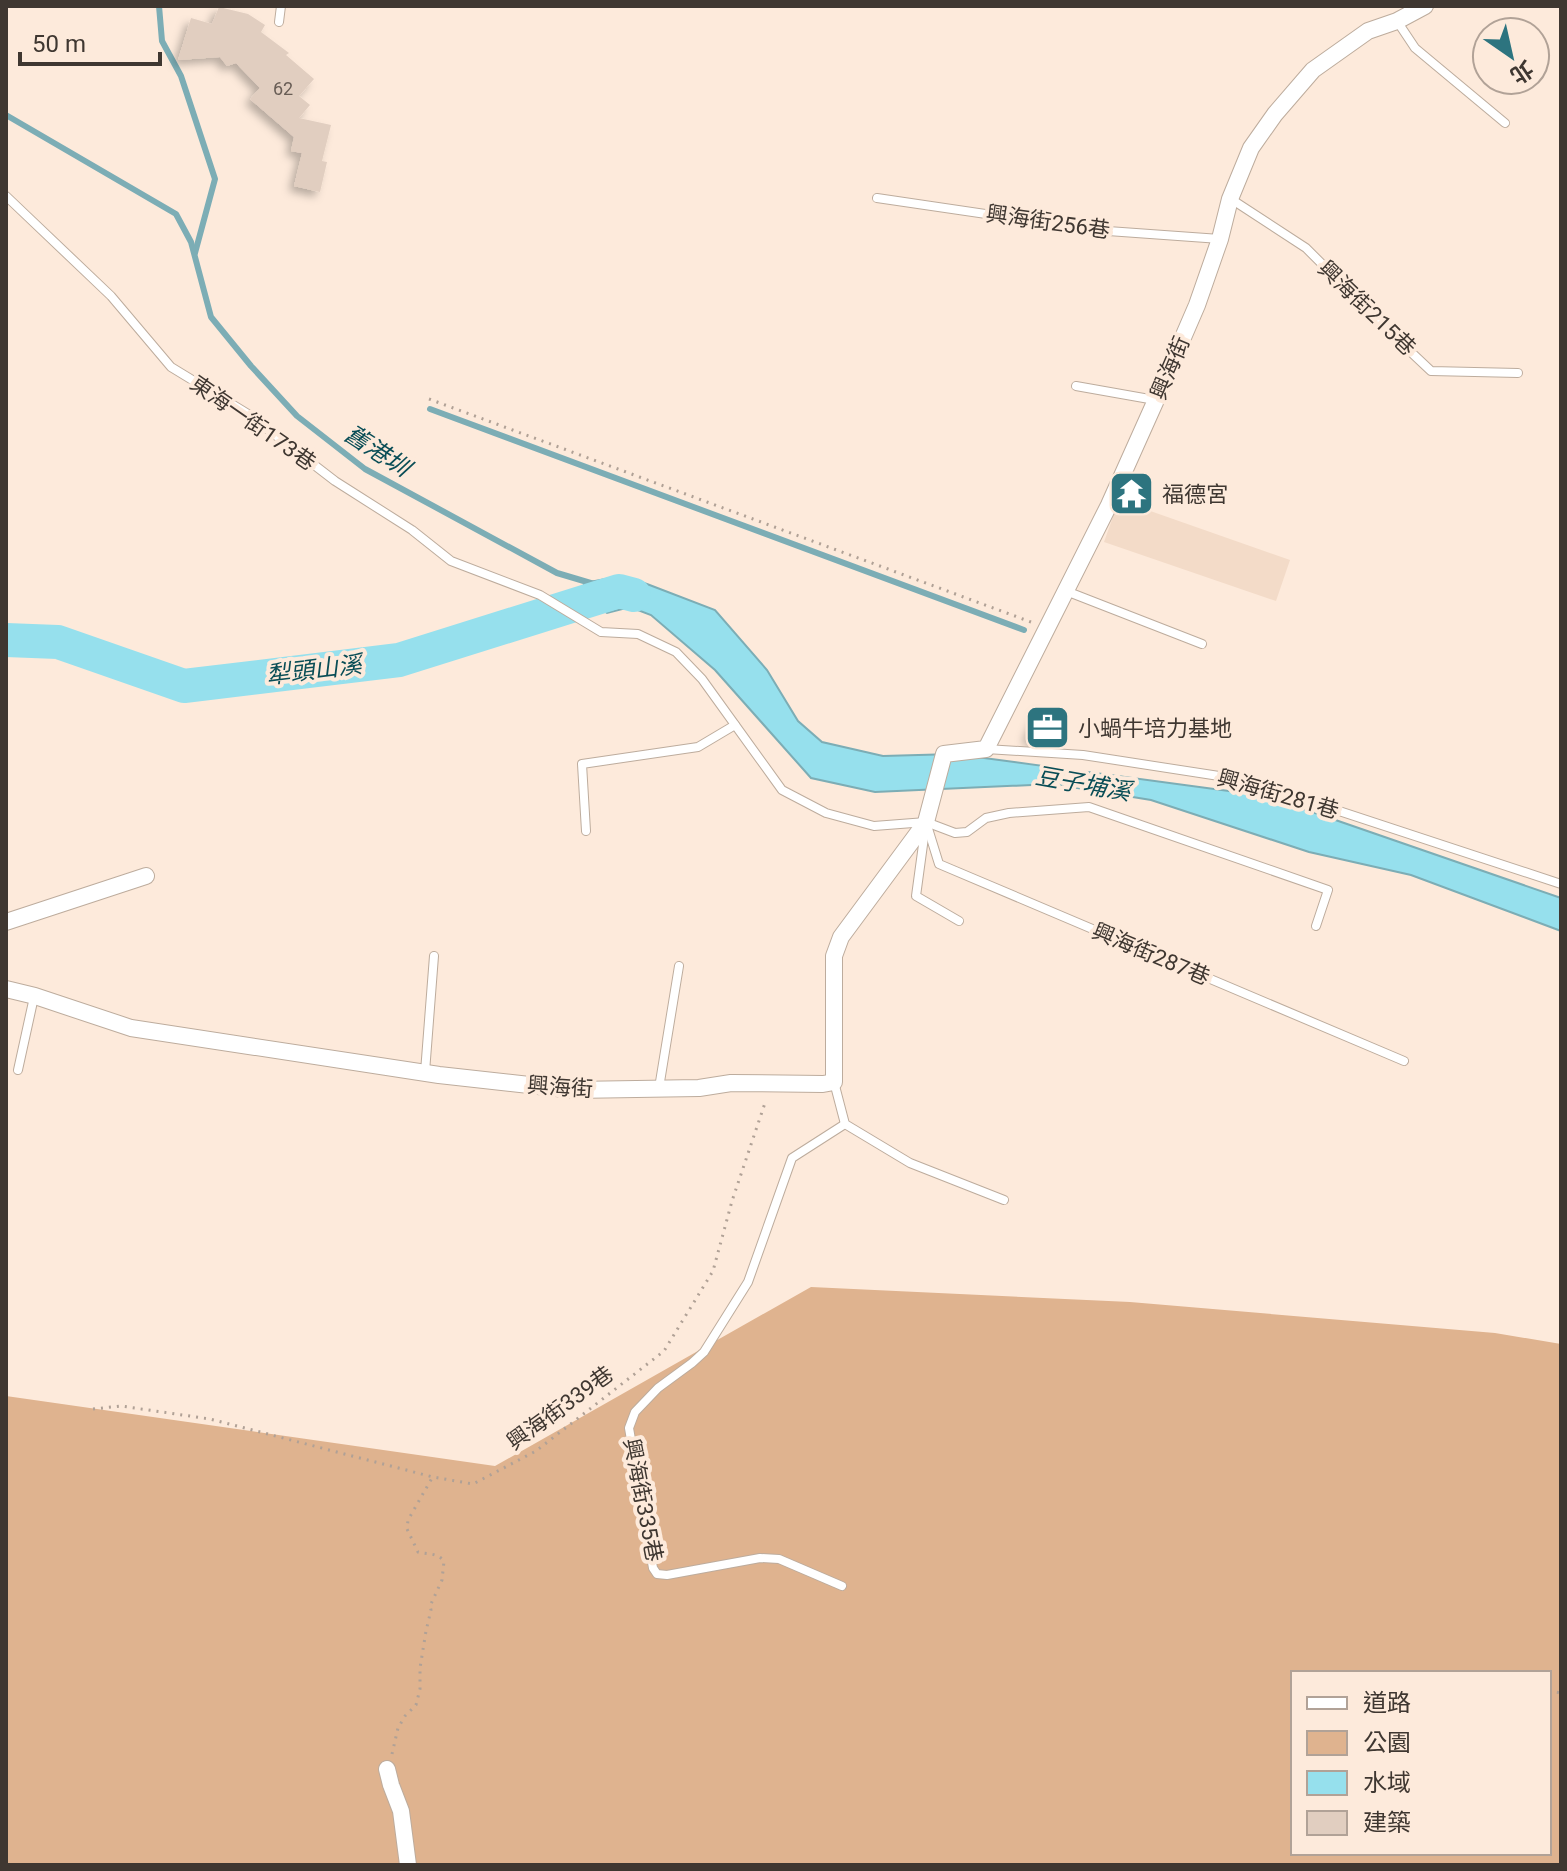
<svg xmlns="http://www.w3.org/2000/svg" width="1567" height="1871" viewBox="0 0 1567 1871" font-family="Roboto,'Noto Sans TC',sans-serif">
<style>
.built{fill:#f3dbc8}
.green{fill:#dfb38f;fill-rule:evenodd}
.water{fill:#96e0ed;stroke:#7cadb5;stroke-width:2}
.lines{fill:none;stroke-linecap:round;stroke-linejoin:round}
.stream{stroke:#7cadb5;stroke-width:6}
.river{stroke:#96e0ed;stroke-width:34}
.building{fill:#e1cec0;filter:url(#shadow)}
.lane-casing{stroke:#bdac9d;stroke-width:10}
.street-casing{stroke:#bdac9d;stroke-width:18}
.path{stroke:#b0a196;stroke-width:3;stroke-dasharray:2 6;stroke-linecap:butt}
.lane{stroke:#fff;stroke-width:8}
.street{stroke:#fff;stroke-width:16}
.labels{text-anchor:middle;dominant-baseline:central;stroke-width:8;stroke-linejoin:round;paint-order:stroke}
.number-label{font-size:18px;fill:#685d55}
.street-label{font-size:22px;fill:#3f3731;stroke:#fdeadb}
.poi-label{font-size:22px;fill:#3f3731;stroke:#fdeadb;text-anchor:start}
.water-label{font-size:24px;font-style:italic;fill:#094d56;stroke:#fdeadb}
</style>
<defs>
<filter id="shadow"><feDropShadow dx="-5" dy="5" stdDeviation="4" flood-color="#0004"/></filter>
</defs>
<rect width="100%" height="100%" fill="#fdeadb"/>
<polygon class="built" points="1119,500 1290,560 1276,601 1104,542"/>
<path class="green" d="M811 1287 1130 1302 1495 1333 1561 1344V1865H6V1396L495 1466ZM1293 1673H1549V1853H1293Z"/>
<polygon class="water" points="621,576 647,584 715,610 767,670 798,721 822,742 883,756 954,754 1266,796 1561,898 1561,931 1411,875 1309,852 1151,800 1053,784 875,792 811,778 715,670 651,615 630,607 607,613 583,596 584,583"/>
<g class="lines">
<g class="stream">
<polyline points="159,6 162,41 181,76 215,179 195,253"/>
<polyline points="6,115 176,214 191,242 211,317 251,366 297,416 365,469 557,573 594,584"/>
<polyline points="430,409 1024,630"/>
</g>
<polyline class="river" points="6,640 58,642 184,686 399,660 619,591 634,595"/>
</g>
<g class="building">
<polygon points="219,7 248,14 265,25 261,32 289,53 286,55 314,79 299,96 310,105 299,118 331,125 322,161 327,162 320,192 294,186 302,153 291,151 294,137 250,99 260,88 236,63 227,66 220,57 178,60 191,18 212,24"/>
<polygon points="1040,707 1067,719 1055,746 1044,746 1027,738"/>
</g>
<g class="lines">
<defs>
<g id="lane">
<polyline points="1397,21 1415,48 1505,123"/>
<polyline points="279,22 281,6"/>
<polyline points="6,196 111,296 171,367 248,414 335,481 412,530 451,561 540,595 601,632 638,634 676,652 702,679 782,790 826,813 874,826 926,822 955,833 967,832 986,818 1009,813 1089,807 1328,890 1316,926"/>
<polyline points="877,198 1094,230 1220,239"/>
<polyline points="1231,199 1306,248 1396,338 1431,371 1518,373"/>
<polyline points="1076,386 1155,400"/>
<polyline points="1066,591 1202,644"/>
<polyline points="986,749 1083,755 1245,780 1561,884"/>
<polyline points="926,822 939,864 1404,1061"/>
<polyline points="925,830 916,896 959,921"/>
<polyline points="586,831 582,764 698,747 735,725"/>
<polyline points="18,1070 34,997"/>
<polyline points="425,1072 434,956"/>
<polyline points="834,1082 845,1124 910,1163 1004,1200"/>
<polyline points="659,1088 679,966"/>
<polyline points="842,1586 779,1559 760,1558 667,1575 657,1574 653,1568 629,1428 635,1412 658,1388 692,1363 704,1352 748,1282 792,1158 845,1124"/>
</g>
<g id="street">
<polyline points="6,922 146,876"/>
<polyline points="6,989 35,996 131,1028 439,1075 574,1090 699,1088 731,1083 823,1084 834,1082 834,956 841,937 926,822 944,754 986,749 1109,505 1156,400 1197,305 1220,239 1230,199 1251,148 1275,114 1313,70 1368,31 1397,21 1425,6"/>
<polyline points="387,1769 391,1785 401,1811 408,1865"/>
</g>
</defs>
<use href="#lane" class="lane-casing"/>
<use href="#street" class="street-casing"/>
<g class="path">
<polyline points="429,399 1031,622"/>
<polyline points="93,1409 121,1406 210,1419 433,1477 473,1484 536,1451 664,1351 713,1271 732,1201 766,1100"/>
<polyline points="1549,1691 1561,1693"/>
<path d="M392 1754 398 1728 405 1716 416 1705 420 1689V1668L426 1631 431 1610 430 1606 442 1580 444 1561C436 1552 428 1555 418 1552L407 1529 408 1520 432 1478"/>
</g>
<use href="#lane" class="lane"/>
<use href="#street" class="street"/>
</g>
<defs>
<symbol id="temple-square" viewBox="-11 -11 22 22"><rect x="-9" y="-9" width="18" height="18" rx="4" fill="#2d747f" stroke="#fdeadb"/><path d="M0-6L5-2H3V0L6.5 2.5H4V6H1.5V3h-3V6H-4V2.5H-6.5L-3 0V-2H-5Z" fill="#fff"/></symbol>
<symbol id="office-square" viewBox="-11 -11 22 22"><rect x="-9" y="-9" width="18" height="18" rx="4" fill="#2d747f" stroke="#fdeadb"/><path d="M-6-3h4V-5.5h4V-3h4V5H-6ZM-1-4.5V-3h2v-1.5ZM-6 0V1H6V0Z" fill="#fff"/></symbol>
</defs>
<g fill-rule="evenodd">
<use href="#temple-square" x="1106" y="468" width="51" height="51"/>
<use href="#office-square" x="1022" y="702" width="51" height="51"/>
</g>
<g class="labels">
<g class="number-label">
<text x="283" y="88">62</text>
</g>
<g class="street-label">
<text transform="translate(1048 222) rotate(8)">興海街256巷</text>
<text transform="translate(1367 308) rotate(44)">興海街215巷</text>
<text transform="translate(1170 368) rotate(-67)">興海街</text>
<text transform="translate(253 423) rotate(35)">東海一街173巷</text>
<text transform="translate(1278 794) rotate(16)">興海街281巷</text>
<text transform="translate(1151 954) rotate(23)">興海街287巷</text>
<text transform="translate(560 1087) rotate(4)">興海街</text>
<text transform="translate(560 1408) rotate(-36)">興海街339巷</text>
<text transform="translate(643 1500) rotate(79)">興海街335巷</text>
</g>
<g class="poi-label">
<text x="1162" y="494">福德宮</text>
<text x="1078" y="728">小蝸牛培力基地</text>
</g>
<g class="water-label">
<text transform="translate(377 451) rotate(33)">舊港圳</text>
<text transform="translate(314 670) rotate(-7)">犁頭山溪</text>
<text transform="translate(1083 784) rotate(10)">豆子埔溪</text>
</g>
</g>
<rect width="1567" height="1871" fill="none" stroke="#3f3731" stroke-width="16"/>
<rect x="1291" y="1671" width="260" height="184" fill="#fdeadb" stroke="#b1a297" stroke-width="2"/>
<rect x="1307" y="1697" width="40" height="12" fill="#ffffff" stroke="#b1a297" stroke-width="2"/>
<text x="1363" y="1711" font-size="24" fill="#3f3731">道路</text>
<rect x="1307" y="1731" width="40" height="24" fill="#dfb38f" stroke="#b1a297" stroke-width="2"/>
<text x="1363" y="1751" font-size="24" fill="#3f3731">公園</text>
<rect x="1307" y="1771" width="40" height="24" fill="#96e0ed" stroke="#b1a297" stroke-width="2"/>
<text x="1363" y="1791" font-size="24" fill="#3f3731">水域</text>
<rect x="1307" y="1811" width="40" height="24" fill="#e1cec0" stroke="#b1a297" stroke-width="2"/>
<text x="1363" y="1831" font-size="24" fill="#3f3731">建築</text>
<g transform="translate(1511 56) rotate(146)"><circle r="38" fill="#fdeadb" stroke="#b1a297" stroke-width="2"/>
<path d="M0-6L14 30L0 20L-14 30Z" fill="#2d747f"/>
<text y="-12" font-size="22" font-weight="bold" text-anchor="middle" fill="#3f3731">北</text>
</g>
<path d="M20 52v12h140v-12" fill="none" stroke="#3f3731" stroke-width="4"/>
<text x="32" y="52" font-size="24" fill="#3f3731" stroke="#fdeadb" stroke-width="6" paint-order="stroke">50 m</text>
</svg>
